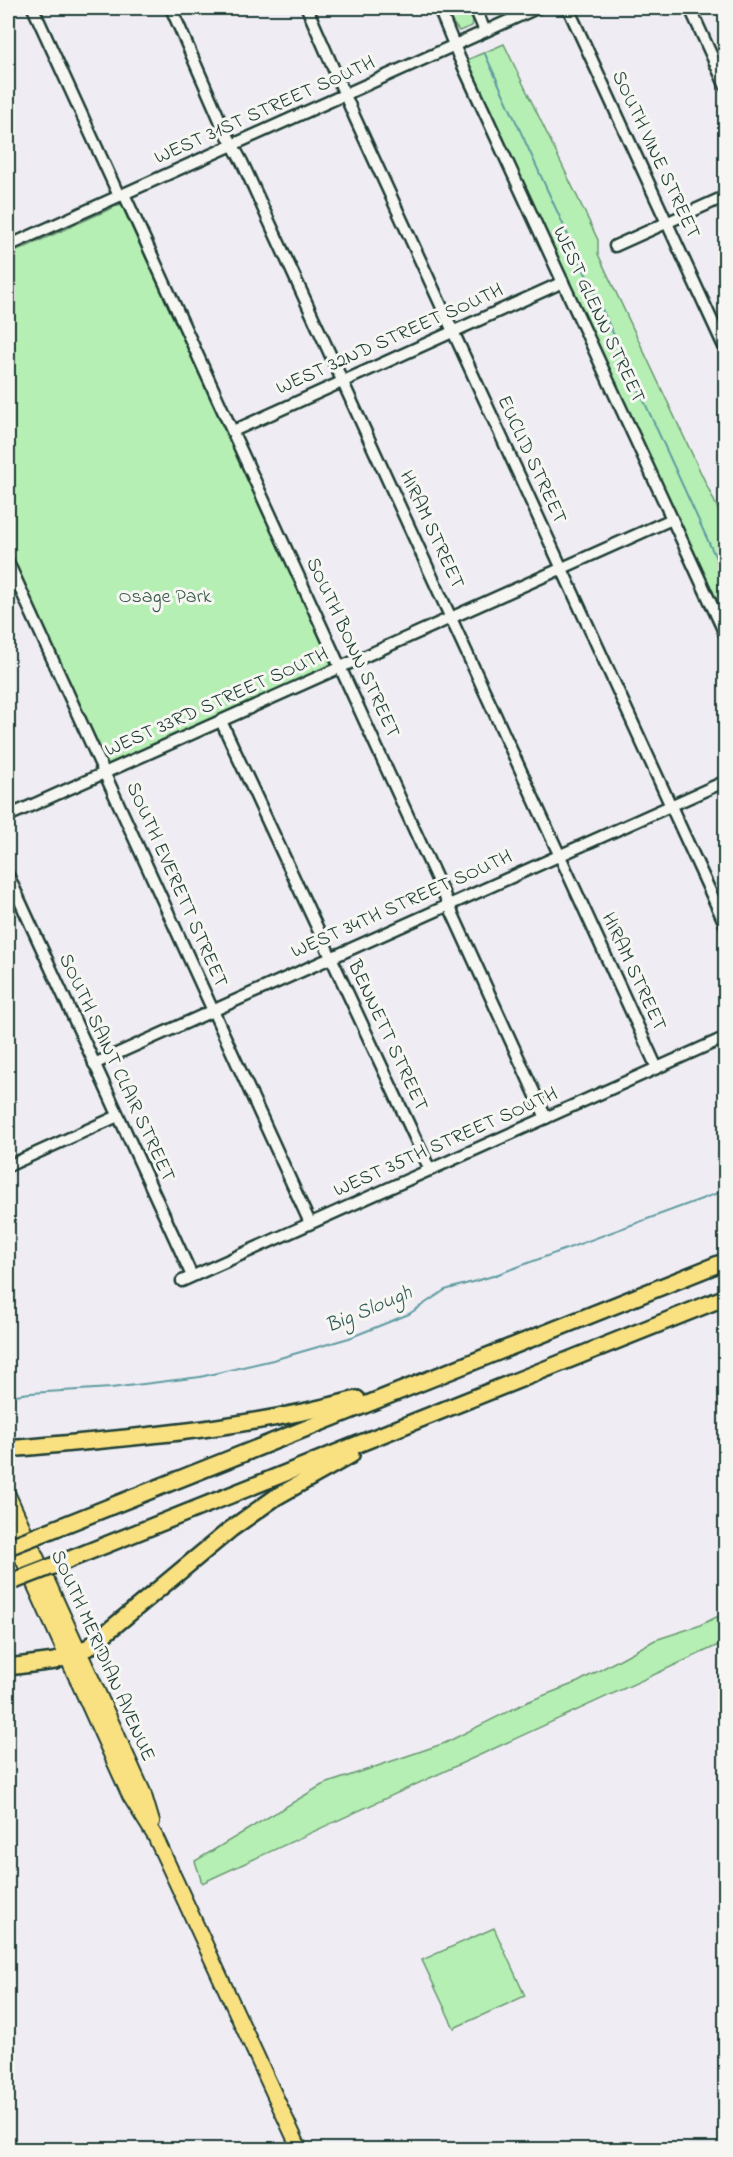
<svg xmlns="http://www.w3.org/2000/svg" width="733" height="2157" viewBox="0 0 733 2157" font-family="'Indie Flower',sans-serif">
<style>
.green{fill:#b5efb3;stroke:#6a9674;stroke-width:1.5}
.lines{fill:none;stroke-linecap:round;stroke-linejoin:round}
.stream{stroke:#619ca2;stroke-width:2}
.minor-casing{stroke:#1f3d34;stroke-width:15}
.major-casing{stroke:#1f3d34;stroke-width:18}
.highway-casing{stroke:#1f3d34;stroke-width:20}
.minor{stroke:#f6f6f2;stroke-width:10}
.major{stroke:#f9e181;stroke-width:14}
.highway{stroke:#f9e181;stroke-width:15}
.highway-bridge-casing{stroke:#1f3d34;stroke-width:20;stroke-linecap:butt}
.highway-bridge{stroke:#f9e181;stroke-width:15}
.labels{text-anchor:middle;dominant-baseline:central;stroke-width:6;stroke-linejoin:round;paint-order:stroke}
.street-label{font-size:20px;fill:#1f3d34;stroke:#f6f6f2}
.park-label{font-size:20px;fill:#365847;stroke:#f6f6f2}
.water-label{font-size:21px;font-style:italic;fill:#355d59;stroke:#f6f6f2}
</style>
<rect width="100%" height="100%" fill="#efedf3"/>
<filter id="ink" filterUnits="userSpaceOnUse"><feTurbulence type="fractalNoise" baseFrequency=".0167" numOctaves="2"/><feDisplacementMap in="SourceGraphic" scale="12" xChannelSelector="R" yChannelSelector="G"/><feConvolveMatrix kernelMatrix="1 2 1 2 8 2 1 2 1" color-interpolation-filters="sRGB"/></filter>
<g filter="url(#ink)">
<g class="green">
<polygon points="445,8 466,8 473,22 472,26 459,31 453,23"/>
<polygon points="504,44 598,240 598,254 725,524 725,625 467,60"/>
<polygon points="121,204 333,666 106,768 8,552 8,255"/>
<polygon points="725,1613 725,1642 202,1883 195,1861 322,1785 445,1743 527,1702 578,1682 655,1640 698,1626"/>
<polygon points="494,1928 525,1996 454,2028 422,1960"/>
</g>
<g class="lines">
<g class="stream">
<polyline points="454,8 459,17"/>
<polyline points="485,54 726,580"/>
<polyline points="8,1396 30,1393 111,1388 200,1377 273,1360 349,1338 409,1314 445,1290 493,1276 726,1190"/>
</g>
<defs>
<g id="minor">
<polyline points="33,8 119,196"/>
<polyline points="171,8 223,127 242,162 657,1068"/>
<polyline points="307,8 355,118 726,926"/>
<polyline points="439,8 459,57 726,636"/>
<polyline points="475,8 485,31"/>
<polyline points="568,8 726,351"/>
<polyline points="690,8 726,87"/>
<polyline points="124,194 546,1118"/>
<polyline points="8,246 537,8"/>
<polyline points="615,246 726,196"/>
<polyline points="233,431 563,282"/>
<polyline points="8,562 310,1223"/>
<polyline points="221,721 430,1170"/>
<polyline points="8,816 672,519"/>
<polyline points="8,875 192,1276"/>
<polyline points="94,1064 726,781"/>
<polyline points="8,1166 118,1116"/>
<polyline points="182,1281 726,1037"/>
</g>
<g id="major">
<polyline points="8,1495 143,1792 152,1822"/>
<polyline points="8,1526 130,1796 155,1836 300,2150"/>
</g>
<g id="highway">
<path d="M8 1449C125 1438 243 1430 357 1399"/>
<polyline points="44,1533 726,1261"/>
<polyline points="58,1564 726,1297"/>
<polyline points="8,1667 55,1661 89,1647 231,1529 276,1497 351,1455"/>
</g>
</defs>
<use href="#minor" class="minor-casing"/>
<use href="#major" class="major-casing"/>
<use href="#highway" class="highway-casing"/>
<use href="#minor" class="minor"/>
<use href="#major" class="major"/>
<use href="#highway" class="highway"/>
<defs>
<g id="highway-bridge">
<polyline points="8,1547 44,1533"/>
<polyline points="14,1581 58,1564"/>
</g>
</defs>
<use href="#highway-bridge" class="highway-bridge-casing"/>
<use href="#highway-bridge" class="highway-bridge"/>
</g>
</g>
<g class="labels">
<g class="street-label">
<text transform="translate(265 111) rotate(-24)">WEST 31ST STREET SOUTH</text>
<text transform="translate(655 155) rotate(65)">SOUTH VINE STREET</text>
<text transform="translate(598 315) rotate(65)">WEST GLENN STREET</text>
<text transform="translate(390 340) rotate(-24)">WEST 32ND STREET SOUTH</text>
<text transform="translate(531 460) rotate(65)">EUCLID STREET</text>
<text transform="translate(431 530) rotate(65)">HIRAM STREET</text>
<text transform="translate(352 648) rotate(65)">SOUTH BONN STREET</text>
<text transform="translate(217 703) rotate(-24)">WEST 33RD STREET SOUTH</text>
<text transform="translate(176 885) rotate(66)">SOUTH EVERETT STREET</text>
<text transform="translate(402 905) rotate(-24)">WEST 34TH STREET SOUTH</text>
<text transform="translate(633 972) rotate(65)">HIRAM STREET</text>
<text transform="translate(387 1036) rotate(65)">BENNETT STREET</text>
<text transform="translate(116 1068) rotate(65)">SOUTH SAINT CLAIR STREET</text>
<text transform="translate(446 1143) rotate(-24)">WEST 35TH STREET SOUTH</text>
<text transform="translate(102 1656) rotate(66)">SOUTH MERIDIAN AVENUE</text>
</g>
<g class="park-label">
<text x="165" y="597">Osage Park</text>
</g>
<g class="water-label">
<text transform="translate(369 1310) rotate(-23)">Big Slough</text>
</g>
</g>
<rect width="733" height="2157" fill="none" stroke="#f6f6f2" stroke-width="30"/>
<rect x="15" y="15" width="703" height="2127" fill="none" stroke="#1f3d34" stroke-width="2" filter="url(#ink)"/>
</svg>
